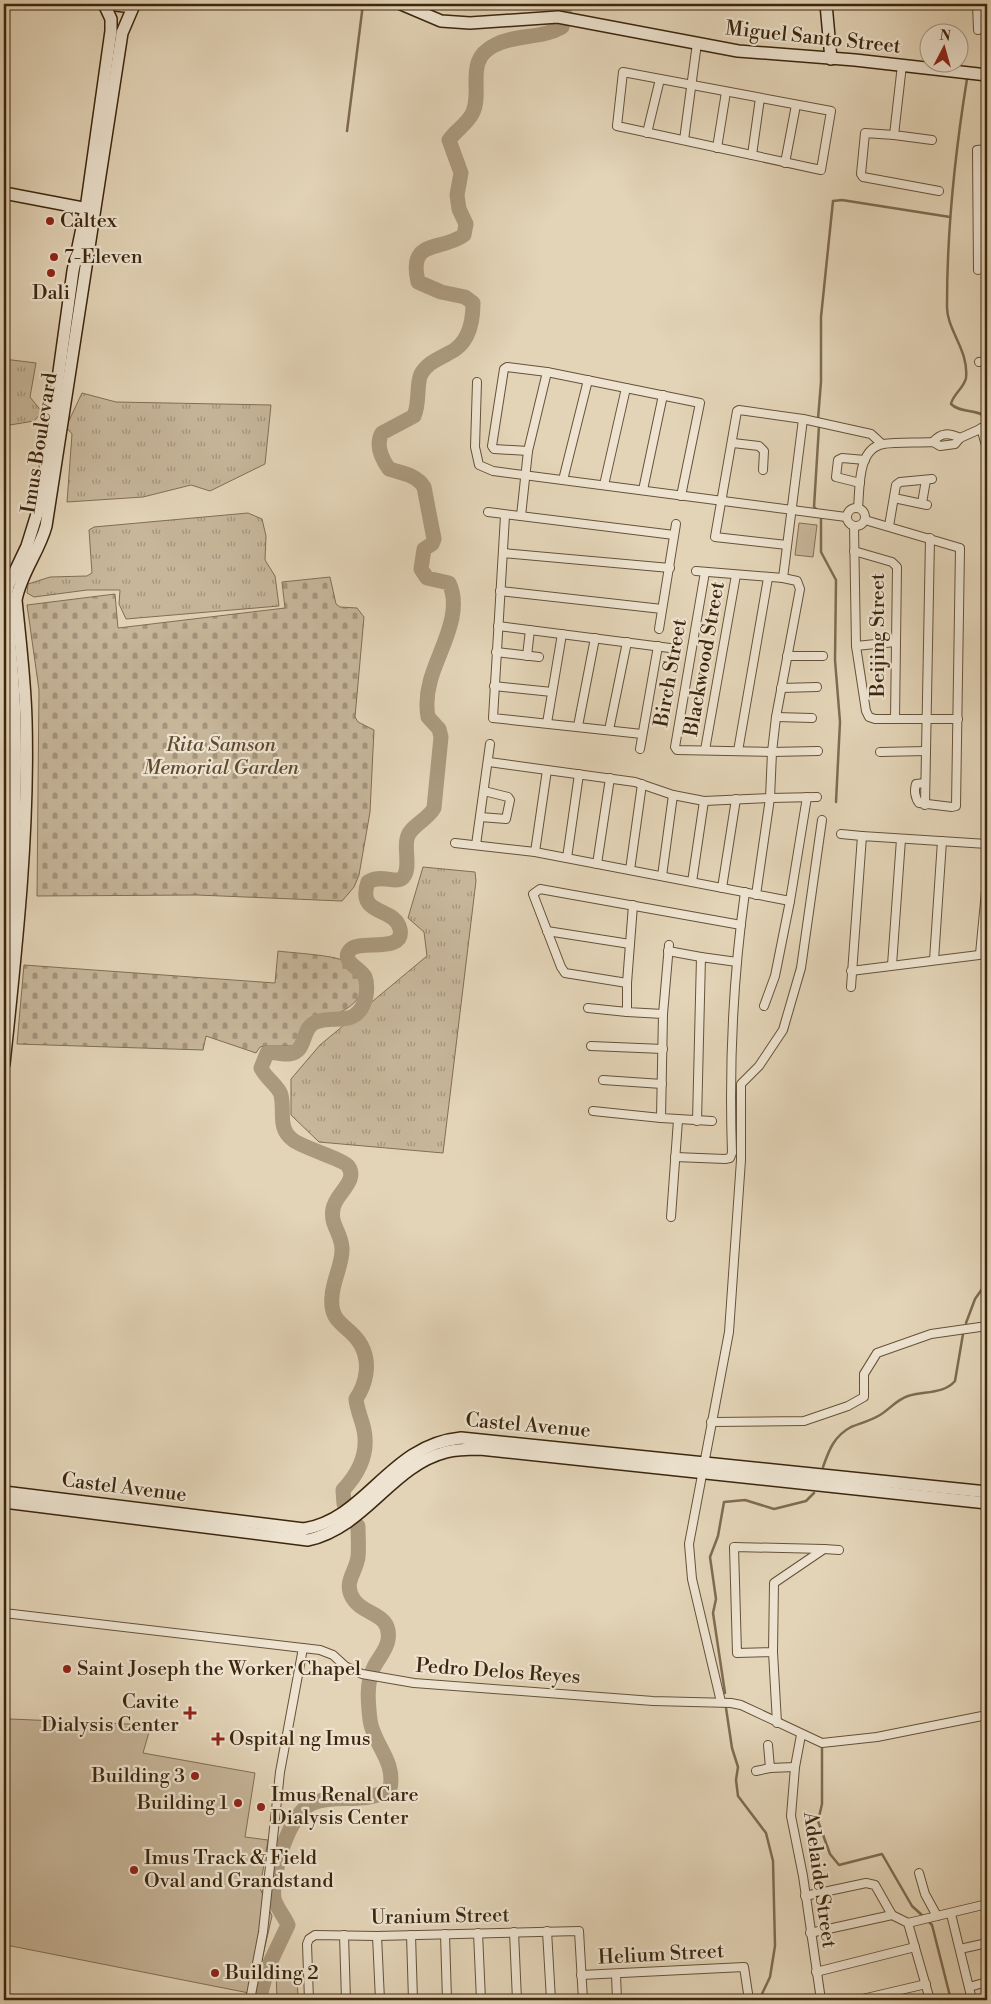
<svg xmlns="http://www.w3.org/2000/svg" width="991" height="2004" viewBox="0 0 991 2004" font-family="'Libre Bodoni',serif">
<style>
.grass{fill:url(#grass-tufts);stroke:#826e54}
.cemetery{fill:url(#cemetery-stones);stroke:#826e54}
.pitch{fill:#c7b69a;stroke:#826e54}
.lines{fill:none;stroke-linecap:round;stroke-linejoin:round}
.stream{stroke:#7e6b50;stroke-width:2.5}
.river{stroke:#aa997d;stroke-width:15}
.street-casing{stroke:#665238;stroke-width:10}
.secondary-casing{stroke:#3c260d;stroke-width:14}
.street{stroke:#ede3d0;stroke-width:8}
.secondary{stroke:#ede3d0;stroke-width:11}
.poi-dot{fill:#8f2418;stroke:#ede3d0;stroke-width:2}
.labels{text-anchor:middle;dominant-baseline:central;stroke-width:4.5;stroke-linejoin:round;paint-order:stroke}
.street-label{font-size:20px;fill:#3c260d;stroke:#ede3d0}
.poi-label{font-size:20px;fill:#3c260d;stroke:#ede3d0;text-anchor:start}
.park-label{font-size:20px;font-style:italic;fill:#5f4a30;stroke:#ede3d0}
</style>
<defs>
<pattern id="grass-tufts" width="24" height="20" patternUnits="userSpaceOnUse" patternTransform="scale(1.25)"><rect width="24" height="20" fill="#c7b69a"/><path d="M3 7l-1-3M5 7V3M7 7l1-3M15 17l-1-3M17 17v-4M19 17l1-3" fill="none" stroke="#a3947c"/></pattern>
<pattern id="cemetery-stones" width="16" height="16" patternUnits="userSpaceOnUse" patternTransform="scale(1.25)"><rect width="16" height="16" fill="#c7b69a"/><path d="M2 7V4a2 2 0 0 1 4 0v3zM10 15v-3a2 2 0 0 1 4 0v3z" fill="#a3947c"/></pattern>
</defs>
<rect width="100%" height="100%" fill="#e3d4b7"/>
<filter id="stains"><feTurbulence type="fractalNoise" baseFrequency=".004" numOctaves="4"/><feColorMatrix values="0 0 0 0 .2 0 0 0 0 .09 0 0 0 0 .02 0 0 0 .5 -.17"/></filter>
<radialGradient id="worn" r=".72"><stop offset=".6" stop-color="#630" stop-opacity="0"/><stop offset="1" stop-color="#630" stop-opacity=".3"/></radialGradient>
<g class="grass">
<polygon points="4,359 36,363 30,397 42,412 34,421 4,426"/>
<polygon points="82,393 116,402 271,405 265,464 210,491 191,485 143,497 67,502 72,434 66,427"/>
<polygon points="248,513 262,519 266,536 265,560 275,576 279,606 126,619 119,604 120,590 87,590 34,597 27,593 28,584 50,577 87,576 92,573 89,530 94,527"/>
<polygon points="423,867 475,872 476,881 443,1153 319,1142 291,1115 291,1079 320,1045 427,956 424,932 408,918"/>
</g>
<g class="cemetery">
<polygon points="330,577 336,604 340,607 357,608 364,617 355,717 358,722 374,730 370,812 359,875 354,887 342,901 197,895 37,896 39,690 27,605 115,594 118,628 285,608 282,582"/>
<path d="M278 951C292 953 334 955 344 961 374 978 364 1003 336 1014 330 1017 320 1016 313 1017L303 1029 299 1046H265L260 1047 256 1053 206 1036 203 1050 17 1044 24 965 275 983Z"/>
</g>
<g class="pitch">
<polygon points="799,523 817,525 813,557 795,555"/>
<polygon points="10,1719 151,1725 143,1753 255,1773 245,1837 268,1840 260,1888 272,1916 254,1994 6,1945 4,1755"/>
<polygon points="276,1971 297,1971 298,2000 277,2000"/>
</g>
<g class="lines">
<g class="stream">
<path d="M967 79C955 153 947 229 947 305 946 330 969 349 966 378 964 388 953 394 951 404 961 414 977 408 987 418"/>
<polyline points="347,131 363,4"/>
<polyline points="818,419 821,382 821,317 833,201 842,200 950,217"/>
<polyline points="817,510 814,507 819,426"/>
<polyline points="821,519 821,552 836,580 835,660 840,722 836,802"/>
<polyline points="966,1323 975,1299 987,1282"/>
<path d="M823 1467C829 1450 834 1436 851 1427 861 1423 870 1421 880 1415 890 1409 896 1400 908 1396 924 1391 944 1394 955 1381L963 1334"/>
<polyline points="725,1693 713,1613 716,1599 710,1557 718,1536 724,1502 745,1500 774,1509 806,1501 814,1493"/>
<polyline points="726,1708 732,1748 738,1767 736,1780 738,1796 766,1833 773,1861 775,1946 770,1977 761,1996 762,2000"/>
<polyline points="822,1745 822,1804 818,1821 830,1854 839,1865 882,1854 912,1906 924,1917"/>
<polyline points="928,1921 932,1925 951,2000"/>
</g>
<g class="river">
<path d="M344 1504 343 1490C358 1474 369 1454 364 1430 362 1420 357 1410 356 1399 366 1384 371 1363 361 1345 350 1324 329 1326 332 1296 333 1280 343 1263 342 1248 341 1232 330 1225 333 1209 335 1194 359 1181 348 1166 344 1160 304 1148 293 1140 277 1128 285 1112 281 1095 279 1086 266 1079 261 1068L267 1053C274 1051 282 1055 289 1054 307 1052 301 1030 314 1023 332 1013 358 1031 366 996 367 991 367 982 365 977 361 968 340 962 350 950 360 939 405 954 400 929 395 906 356 917 368 882 381 874 394 883 401 879 412 872 404 850 407 839 409 826 428 820 434 808L441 737 439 729 428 717C426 705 427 693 430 682 437 653 464 614 449 583L427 578 421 569 424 549 432 544 434 539 424 487C417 475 402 473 389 469 382 459 375 445 382 433L414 416C420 403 416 385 421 374 428 362 439 359 449 353 469 344 473 322 473 303L465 297 441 292 418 282C408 238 440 252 464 235L466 224 459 209 457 195 461 173 449 140C456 130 466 125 472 114 484 92 463 60 495 45 516 34 541 39 562 27L565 4"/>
<path d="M259 2000 268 1967 288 1925C285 1918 275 1905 274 1898 271 1875 289 1812 313 1803 338 1793 367 1806 390 1788 396 1761 373 1744 370 1720 368 1702 366 1683 374 1667 378 1659 387 1649 388 1640 392 1613 365 1616 354 1600 342 1583 356 1573 358 1557 359 1547 358 1536 358 1526"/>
</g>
<defs>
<g id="street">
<polyline points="977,4 978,30"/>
<polyline points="902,65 894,135 932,140"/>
<polygon points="623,72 831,111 821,170 617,126"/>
<polyline points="647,133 660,79"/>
<polyline points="894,135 865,133 861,174 863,177 939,191"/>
<polyline points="684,140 697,43"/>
<polyline points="717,148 726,92"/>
<polyline points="752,155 760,98"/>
<polyline points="785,163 796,105"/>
<polyline points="978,270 977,150 987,149"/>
<polyline points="979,362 987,361"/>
<polyline points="477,382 475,447 479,465 493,471 846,517"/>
<polyline points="981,428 987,449"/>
<path d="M933 442C941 432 949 433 960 438"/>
<polyline points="733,443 759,446 764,451 763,470"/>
<polyline points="528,451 494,449 492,446 504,369 507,367 547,372 700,403 681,496"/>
<polyline points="563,480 588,380"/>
<polyline points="860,483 836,477 838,460 842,458 865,460"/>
<polyline points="604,485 626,388"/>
<polyline points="643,490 663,395"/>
<polyline points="894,498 927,505"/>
<polyline points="922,503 926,480"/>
<circle cx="856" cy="517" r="9"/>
<path d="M858 508C860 488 857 449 883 444 897 442 918 443 933 442L940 446 955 444 960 438 987 426"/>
<polyline points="488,512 674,535"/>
<polyline points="505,516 493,718 642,734"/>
<polyline points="521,516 528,451 547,372"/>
<path d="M865 520 960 548 956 806 952 807 919 803C915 798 914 790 916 784L925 783"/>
<polyline points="854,526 856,646 866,711 869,717 875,719 958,719"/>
<polyline points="889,526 896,485 900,482 932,479"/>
<polyline points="787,545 715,537 737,411 739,410 803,419"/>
<polyline points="854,551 892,562 897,567 895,719"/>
<polyline points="503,553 670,568"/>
<polyline points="696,571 783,578 803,419 871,434 882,444"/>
<polyline points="705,572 675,747 677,750 772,752 776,717 800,589 797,581 783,578"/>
<polyline points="500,591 662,609"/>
<polyline points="498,626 670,648"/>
<polyline points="659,629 676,524"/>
<polyline points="856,646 895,642"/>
<polyline points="496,652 539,657"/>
<polyline points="527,656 530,630"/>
<polyline points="787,656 823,656"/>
<polyline points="494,686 552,692"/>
<polyline points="781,688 817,687"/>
<polyline points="776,717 812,718"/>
<polyline points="547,723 562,634"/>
<polyline points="578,726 595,638"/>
<polyline points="609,730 627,642"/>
<polyline points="640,749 658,646"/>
<polyline points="705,750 736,575"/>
<polyline points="738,751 768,578"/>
<polyline points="880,752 926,751"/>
<polyline points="489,762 635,782 673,795 704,801 770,798 772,752 818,751"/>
<polyline points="925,805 930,538"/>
<polyline points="480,817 506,819 510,800 508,797 484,791"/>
<polyline points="841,834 862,836"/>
<polyline points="455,843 535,852 790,901 807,797"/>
<polyline points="476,845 490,744"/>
<polyline points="535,852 547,770"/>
<polyline points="567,858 579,774"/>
<polyline points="597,864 610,778"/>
<polyline points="630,870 642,784"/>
<polyline points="662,876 673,795"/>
<polyline points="692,882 704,801"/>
<polyline points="722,888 736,799"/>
<polyline points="756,895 770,798 817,797"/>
<polyline points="547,931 630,944"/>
<polyline points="668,951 701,957"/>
<polyline points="980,954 987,881"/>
<polyline points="934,960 942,841"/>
<polyline points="892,965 901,839"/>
<polyline points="851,971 987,954"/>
<polyline points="627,983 633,905"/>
<polyline points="851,987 862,836 987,844"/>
<polyline points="764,1006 775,976 790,901"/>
<polyline points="588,1008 627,1012"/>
<polyline points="663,1014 669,945"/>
<polyline points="591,1046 663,1049"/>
<polyline points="603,1080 662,1084"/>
<polyline points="593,1111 661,1118"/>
<polyline points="697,1121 701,957 737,962"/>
<polyline points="712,1121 661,1118 663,1014 627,1012 627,983 565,973 561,967 533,894 540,889 741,925"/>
<path d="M675 1157 725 1159 730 1158 732 1153C729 1067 733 978 745 892"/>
<polyline points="671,1217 678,1120"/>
<polyline points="711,1422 804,1421 848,1406 864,1397 864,1374 877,1353 931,1334 987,1326"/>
<polyline points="824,1549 839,1550"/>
<polyline points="4,1613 320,1650 333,1655 345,1666 362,1674 414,1683 653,1701 731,1703 741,1705 822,1743 877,1737 987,1715"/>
<polyline points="773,1652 737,1653 734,1547 824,1549 774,1583 773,1652 777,1723"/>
<polyline points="721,1702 692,1579 689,1544 729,1332 741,1160 741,1084 759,1066 783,1030 801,968 822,820"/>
<polyline points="801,1735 795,1767 791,1816 803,1876 821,2000"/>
<polyline points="768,1745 770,1768 795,1767"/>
<polyline points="756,1771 770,1768"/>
<polyline points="919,1873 925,1894 937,1916"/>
<polyline points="805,1896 866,1883 875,1885 892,1915 908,1923 930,2000"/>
<polyline points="951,1914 972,2000"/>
<polyline points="908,1923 987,1904"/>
<polyline points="547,1931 551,2000"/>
<polyline points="514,1932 517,2000"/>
<polyline points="478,1933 481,2000"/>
<polyline points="810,1933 892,1915"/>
<polyline points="445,1934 447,2000"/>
<polyline points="344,1935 346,2000"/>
<polyline points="411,1935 413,2000"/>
<polyline points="377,1936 380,2000"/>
<polyline points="960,1949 987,1943"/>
<polyline points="816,1972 915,1947"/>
<polyline points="616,1974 617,2000"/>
<polyline points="581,1975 744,1967 749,2000"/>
<polyline points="969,1987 987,1982"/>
<polyline points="250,2000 263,1932 280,1772 303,1648"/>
<polyline points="309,2000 307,1944 309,1939 315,1935 377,1936 579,1931 583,2000"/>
<polyline points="858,2000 926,1984"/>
</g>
<g id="secondary">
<polyline points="108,4 124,6 136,4"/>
<polyline points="401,4 441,21 470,23 558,17 738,51 855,60 987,75"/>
<polyline points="826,4 831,59"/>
<polyline points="4,193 93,210"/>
<path d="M4 966C13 885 17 802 15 720 14 679 9 639 6 598L8 586 27 546 41 501 73 271 86 209 111 31V19L104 4"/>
<path d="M4 1064C16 950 29 835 26 720 25 680 20 640 16 600 21 573 39 552 46 526L122 33 134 5"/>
<path d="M4 1492 304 1529C368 1518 389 1445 461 1438L987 1492"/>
<path d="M4 1502 308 1540C366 1527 391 1466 446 1452 457 1449 469 1449 480 1449L987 1503"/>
</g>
</defs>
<use href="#street" class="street-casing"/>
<use href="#secondary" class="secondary-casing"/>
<use href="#street" class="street"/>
<use href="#secondary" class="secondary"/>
</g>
<g class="poi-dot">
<circle cx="50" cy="221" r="5"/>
<circle cx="54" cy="257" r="5"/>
<circle cx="51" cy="273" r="5"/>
<circle cx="67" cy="1669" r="5"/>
<path d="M187.5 1705.5h5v5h5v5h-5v5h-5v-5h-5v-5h5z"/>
<path d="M215.5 1731.5h5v5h5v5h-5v5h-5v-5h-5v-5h5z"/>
<circle cx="195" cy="1776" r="5"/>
<circle cx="238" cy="1803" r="5"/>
<circle cx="261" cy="1807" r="5"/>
<circle cx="134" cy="1870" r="5"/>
<circle cx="215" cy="1973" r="5"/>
</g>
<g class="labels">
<g class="street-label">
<text transform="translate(813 38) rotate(6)">Miguel Santo Street</text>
<text transform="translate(40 443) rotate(-81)">Imus Boulevard</text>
<text transform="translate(878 635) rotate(-90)">Beijing Street</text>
<text transform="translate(705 659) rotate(-80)">Blackwood Street</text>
<text transform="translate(671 673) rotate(-80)">Birch Street</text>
<text transform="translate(528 1426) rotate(5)">Castel Avenue</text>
<text transform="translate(124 1488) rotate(7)">Castel Avenue</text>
<text transform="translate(498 1672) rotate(4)">Pedro Delos Reyes</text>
<text transform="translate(819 1880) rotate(82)">Adelaide Street</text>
<text transform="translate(440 1917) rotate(-1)">Uranium Street</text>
<text transform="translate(661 1955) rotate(-3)">Helium Street</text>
</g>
<g class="poi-label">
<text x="60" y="221">Caltex</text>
<text x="64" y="257">7-Eleven</text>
<text x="51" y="293" text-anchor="middle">Dali</text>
<text x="77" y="1669">Saint Joseph the Worker Chapel</text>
<text x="179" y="1702" text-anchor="end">Cavite<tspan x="179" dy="23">Dialysis Center</tspan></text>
<text x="229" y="1739">Ospital ng Imus</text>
<text x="185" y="1776" text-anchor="end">Building 3</text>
<text x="271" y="1795">Imus Renal Care<tspan x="271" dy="23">Dialysis Center</tspan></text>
<text x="228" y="1803" text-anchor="end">Building 1</text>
<text x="144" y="1858">Imus Track &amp; Field<tspan x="144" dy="23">Oval and Grandstand</tspan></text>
<text x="225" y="1973">Building 2</text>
</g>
<g class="park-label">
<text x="221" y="745">Rita Samson<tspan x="221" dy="23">Memorial Garden</tspan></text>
</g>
</g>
<rect width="991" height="2004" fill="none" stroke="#e3d4b7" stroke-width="20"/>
<rect x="5" y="5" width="981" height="1994" fill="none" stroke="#3c260d" stroke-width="2.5"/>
<rect x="10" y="10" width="971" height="1984" fill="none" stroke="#3c260d"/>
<g transform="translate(944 48) rotate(6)"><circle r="24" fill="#ede3d0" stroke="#a69782"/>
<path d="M0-4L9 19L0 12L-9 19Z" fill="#8f2418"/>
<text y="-8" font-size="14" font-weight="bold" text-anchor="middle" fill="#3c260d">N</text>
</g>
<rect width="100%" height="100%" filter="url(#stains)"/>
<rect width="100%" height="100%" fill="url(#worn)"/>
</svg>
